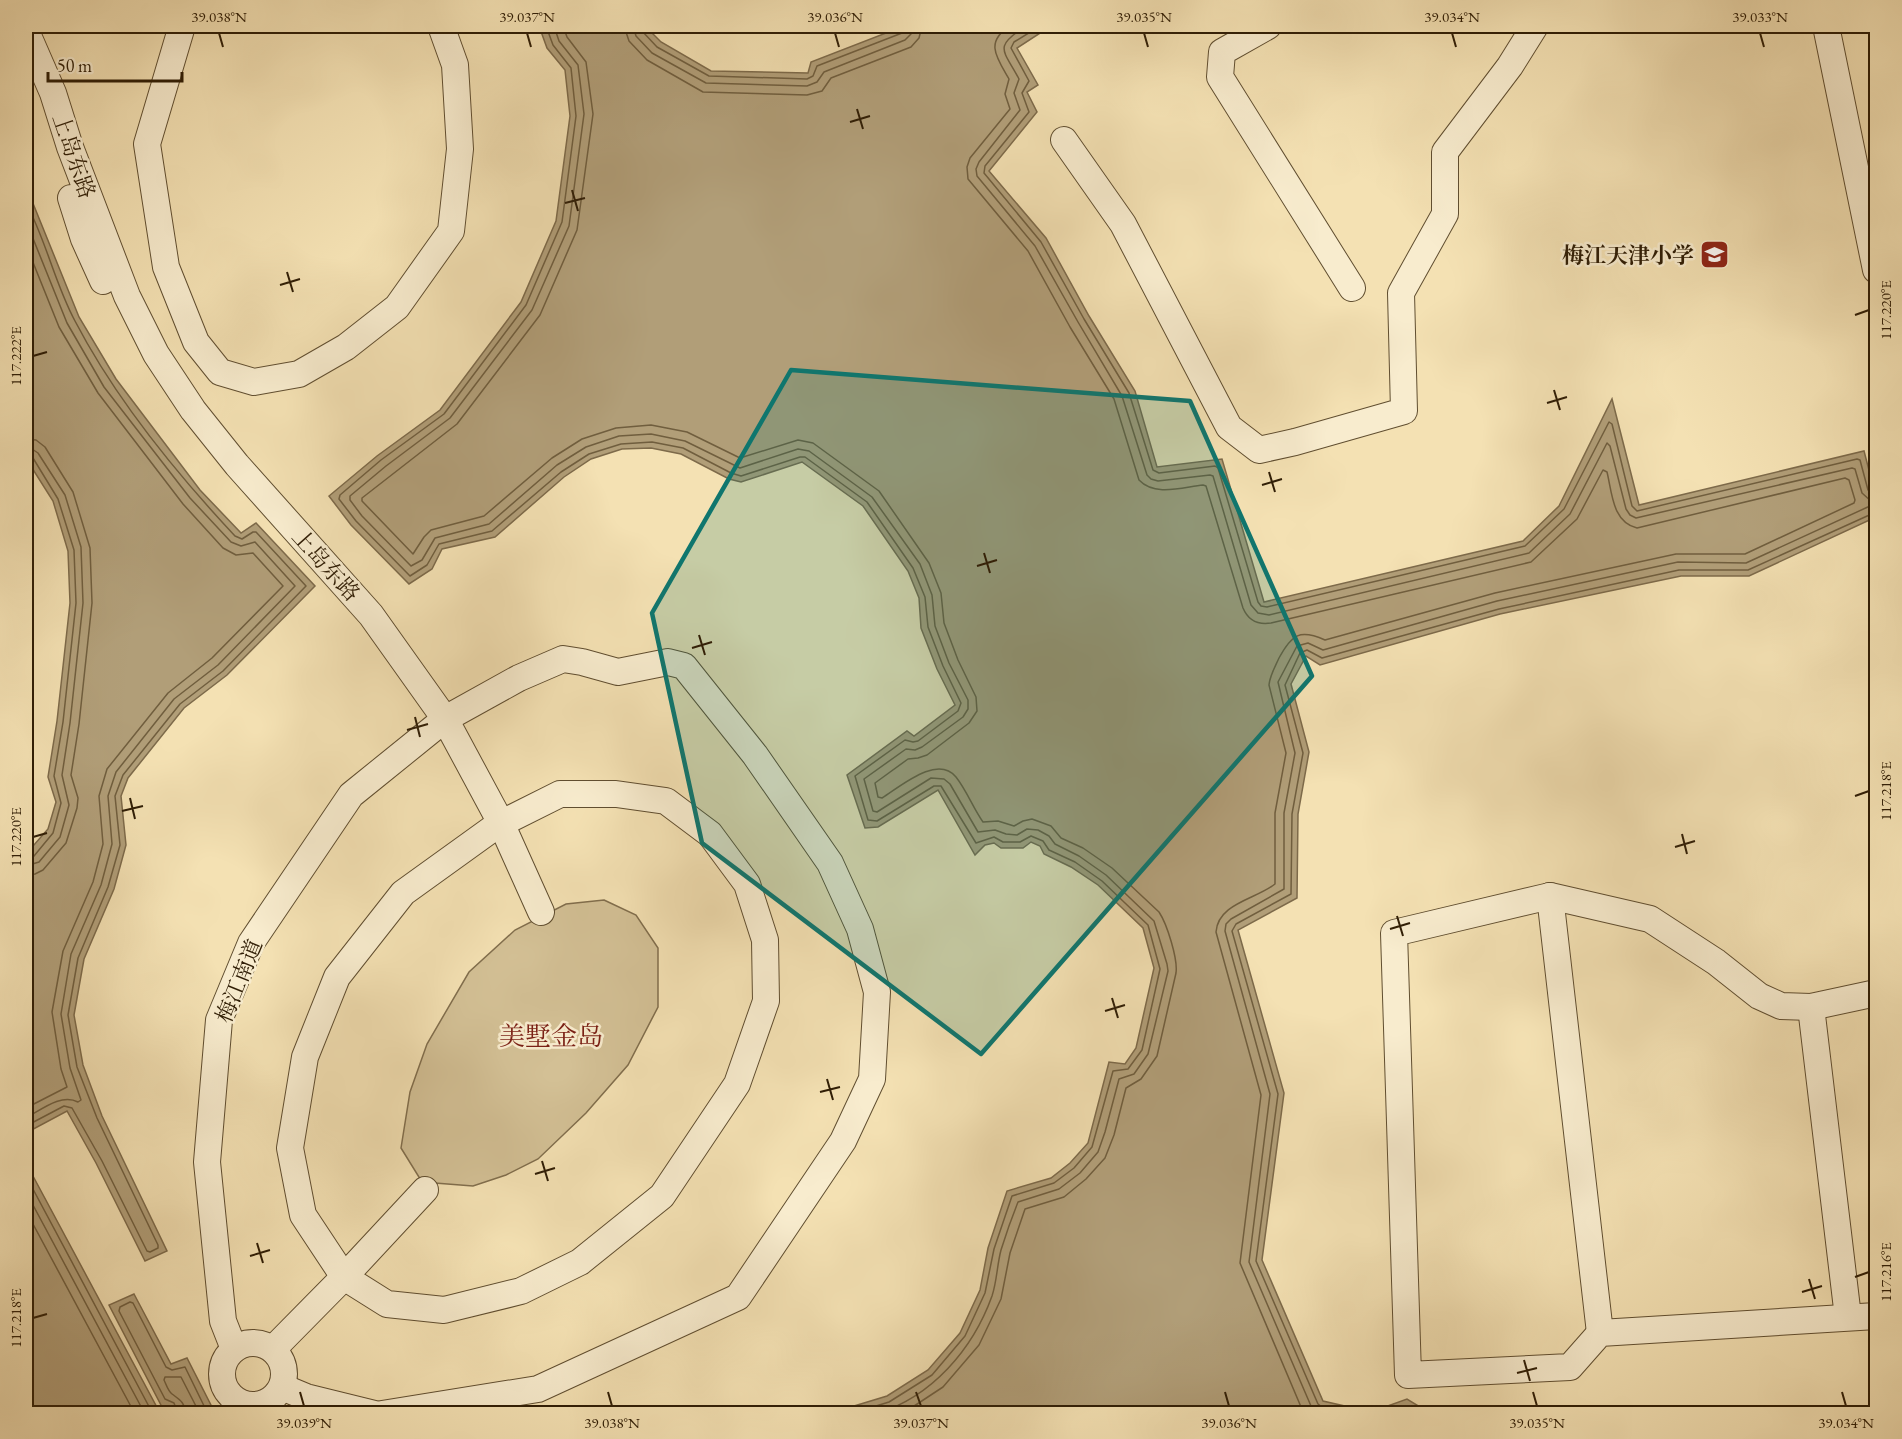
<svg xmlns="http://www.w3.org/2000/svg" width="1902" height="1439" viewBox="0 0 1902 1439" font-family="'EB Garamond','Noto Serif SC',serif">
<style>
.green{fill:#d3c095;stroke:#816e4d;stroke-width:1.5}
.water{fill:#b19e78;stroke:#7d6a4a;stroke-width:1.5}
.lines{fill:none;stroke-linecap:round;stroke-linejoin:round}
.shore{stroke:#705e3e;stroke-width:1.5}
.minor-casing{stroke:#604e30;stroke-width:28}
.minor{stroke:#f8ecce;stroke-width:26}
.marked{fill:#0f766e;fill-opacity:0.2;stroke:#0f766e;stroke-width:4.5;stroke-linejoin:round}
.ticks{fill:none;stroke:#2f1d05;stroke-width:2}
.labels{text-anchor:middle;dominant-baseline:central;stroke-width:5;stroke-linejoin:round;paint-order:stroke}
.street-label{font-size:22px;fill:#2f1d05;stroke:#f8ecce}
.poi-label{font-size:22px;font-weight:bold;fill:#2f1d05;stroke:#f8ecce;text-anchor:end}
.quarter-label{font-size:26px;fill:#7a1f14;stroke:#f8ecce}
.neatline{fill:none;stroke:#2f1d05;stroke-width:2}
.ticks-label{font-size:15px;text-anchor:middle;fill:#2f1d05}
</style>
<rect width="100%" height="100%" fill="#f4e1b3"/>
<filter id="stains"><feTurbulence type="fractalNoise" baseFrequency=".00333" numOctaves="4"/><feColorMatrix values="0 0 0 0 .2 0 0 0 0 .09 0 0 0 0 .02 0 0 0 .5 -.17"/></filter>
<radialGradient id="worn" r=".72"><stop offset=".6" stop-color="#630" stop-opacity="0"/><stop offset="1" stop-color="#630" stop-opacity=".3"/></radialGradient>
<polygon class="green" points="604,900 636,915 658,948 658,1007 628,1065 586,1113 538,1159 506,1175 473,1186 422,1182 401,1148 410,1092 427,1044 469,972 515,930 566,904"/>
<g class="water">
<polygon points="539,26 645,26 661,42 711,71 808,73 811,62 904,26 1051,26 1017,48 1038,85 1027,92 1037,112 989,171 1046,238 1089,316 1135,391 1157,467 1222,459 1264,602 1523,541 1559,506 1612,399 1639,505 1864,451 1876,497 1876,517 1749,576 1681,576 1500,614 1320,665 1306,656 1291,684 1309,752 1298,814 1297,898 1238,930 1284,1093 1262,1260 1323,1401 1371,1412 1407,1399 1430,1413 831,1413 887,1396 928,1370 960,1333 980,1290 988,1248 1007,1191 1051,1178 1070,1163 1088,1143 1109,1062 1125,1064 1136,1048 1154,968 1143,928 1098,885 1071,867 1044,854 1040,846 1031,842 1023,848 1001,848 994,843 985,845 975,855 938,790 878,827 865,828 847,775 907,731 914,736 955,705 937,669 921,628 919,598 908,571 863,506 802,462 741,482 729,479 681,454 651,448 622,449 591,459 564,477 495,537 442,549 432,569 409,584 351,525 329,496 377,456 440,410 521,302 556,221 570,116 565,70 547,48"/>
<polygon points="30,196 79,317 116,379 200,490 241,533 256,523 315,586 227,675 184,708 128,778 121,796 126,845 114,889 84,959 74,1015 83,1065 102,1116 167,1251 145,1261 96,1163 67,1111 26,1133 26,854 48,829 56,802 48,777 57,721 70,603 68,551 53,501 27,460 26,198"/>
<polygon points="26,1163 160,1413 26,1413"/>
<polygon points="134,1294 171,1364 187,1358 215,1413 173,1413 169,1407 162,1407 109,1305"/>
</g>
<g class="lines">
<g class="shore">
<polyline points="546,26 553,45 571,68 576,116 562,222 526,305 444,414 381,460 340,495 339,499 356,521 410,576 427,565 439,544 492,531 561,472 589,454 621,444 652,442 683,448 731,473 741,476 800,457 805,457 867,502 913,568 925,597 928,627 943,666 961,703 958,711 918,741 913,742 905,740 855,776 868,820 877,821 934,786 941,786 976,843 994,837 1003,842 1020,842 1031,836 1043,841 1049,850 1075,862 1102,881 1148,925 1160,969 1142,1050 1128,1069 1113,1071 1092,1147 1074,1168 1054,1183 1012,1196 994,1249 985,1293 965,1336 932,1375 889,1402 850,1414"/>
<path d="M554 26 559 41 578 65 584 114 569 226 532 310 450 418 386 466 350 496V500L362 516 411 566 422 560 435 538 489 524 557 465 586 447 619 436 651 434 685 441 740 468 798 449 809 451 872 497 920 564 932 595 935 626 949 663 968 700V709L963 717 922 747 915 750 906 749 864 779 873 811 877 812 931 778 944 779 950 784 978 832 995 830 1006 834 1017 835 1027 829 1038 830 1049 836 1055 844 1079 856 1106 875 1154 921 1167 964 1168 971 1148 1054 1134 1074 1119 1079 1105 1132 1098 1152 1080 1173 1059 1189 1018 1202C1012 1217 1006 1234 1001 1250 997 1265 997 1281 992 1296 973 1349 932 1397 876 1414"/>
<path d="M563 26 567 37 586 62 593 114 577 230 540 315 457 424 362 498V501L413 554 424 537 431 530 484 516 552 458 582 439 616 428 651 425 687 432 740 458 798 440 813 443 879 491 929 563 941 593 944 623 958 660 976 697 977 711 969 723 927 755 918 758 908 759 875 783 878 797 882 798C900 787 937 754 956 777 967 791 973 808 983 822L998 821 1014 826 1023 821 1032 819 1051 826 1061 838 1083 848 1112 868 1159 912C1167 924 1178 959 1176 973L1157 1056 1141 1079 1126 1088 1114 1135 1105 1158 1086 1179 1064 1197 1025 1209 1010 1253 1001 1299 979 1345 943 1387 902 1414"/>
<polyline points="624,26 629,41 647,60 703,92 807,95 822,91 831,78 911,47 919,38 922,26"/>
<polyline points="633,26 636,36 652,53 706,83 807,86 817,82 824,72 905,40 911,34 913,26"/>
<polyline points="641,26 642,31 657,47 709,76 807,79 813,76 817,66 902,33 905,26"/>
<path d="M1010 26C984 42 997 58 1009 79L1005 94 1010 109 970 158 967 167 968 179 1028 251 1070 327 1114 399 1139 480C1155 497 1183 487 1203 485L1206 486 1243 608C1248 620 1258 625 1271 623L1531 562 1577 519 1603 470 1607 472C1612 492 1612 522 1637 528L1845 478 1849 480 1855 500 1854 503 1745 554H1676L1495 593 1325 640C1300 629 1292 634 1279 658 1275 667 1270 675 1269 685L1286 753 1275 813V884C1257 899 1218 903 1216 932L1261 1095 1240 1263 1304 1414"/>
<path d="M1026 26C993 47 1003 49 1019 79L1014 93 1020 110 979 162 976 169 977 176 1035 246 1078 322 1122 396 1147 475 1151 479 1158 481 1210 475 1213 476 1251 605 1258 613 1269 615 1529 553 1570 514 1607 443 1610 446 1626 509 1630 515 1636 518 1852 468 1855 469 1862 493 1872 502 1870 506 1746 563 1678 562 1497 601 1323 650 1308 643 1297 646 1278 682 1295 753 1284 813V889L1231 919 1226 924 1225 931 1270 1094 1249 1262 1311 1406 1317 1414"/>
<polyline points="1040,26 1014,42 1011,48 1029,81 1022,93 1029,112 985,166 984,173 1041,242 1084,319 1129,393 1153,470 1159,473 1215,466 1218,468 1258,602 1261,606 1267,607 1525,546 1564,509 1609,422 1612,424 1632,506 1637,511 1857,459 1860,460 1868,490 1876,493"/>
<path d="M26 203C46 240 55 284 75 321 115 398 176 473 235 536L242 539 253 532H256L306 586 223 671 180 704 123 775 115 796 120 845 108 887 78 958 68 1015 77 1067 97 1118 158 1245V1248L150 1252 147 1251 102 1161 72 1108 64 1106 26 1126"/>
<path d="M26 221 67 323 104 387 190 498 231 542 241 546 255 542 295 586 218 665 174 699 116 772 108 796 112 844 101 885 71 954 61 1014 70 1068 81 1100 78 1102C61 1093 41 1110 26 1118"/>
<polyline points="26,245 59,327 98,393 183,504 223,548 236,555 253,553 283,586 212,658 168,693 107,769 99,796 103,844 93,882 63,951 52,1012 61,1069 67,1087 26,1108"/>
<polyline points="26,439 36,440 45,447 73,492 90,548 92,603 79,724 71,775 78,798 77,808 66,843 43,870 35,874 26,875"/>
<polyline points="26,448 32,449 38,453 65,495 81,547 83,603 70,723 62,775 69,805 60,837 39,862 26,866"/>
<polyline points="26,455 33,458 58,499 74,550 76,603 63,722 54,776 61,803 53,833 34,856 26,859"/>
<polyline points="26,1176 153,1414"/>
<polyline points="26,1192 145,1414"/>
<polyline points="26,1211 135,1414"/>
<polyline points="178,1414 174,1403 165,1399 119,1311 120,1307 130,1302 133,1303 166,1367 172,1370 185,1367 208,1414"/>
<path d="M185 1414C185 1402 180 1400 172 1394 168 1391 166 1384 164 1380L165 1377H181L200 1414"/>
<polyline points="1349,1414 1322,1407 1318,1404 1256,1261 1278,1094 1232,931 1236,924 1291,894 1292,814 1303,753 1285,685 1300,653 1307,650 1322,658 1499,609 1679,570 1748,570 1876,512"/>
</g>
<defs>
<g id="minor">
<polyline points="182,26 147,144 166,267 196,342 220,372 254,382 299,374 346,347 397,307 451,231 460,149 455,65 441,26"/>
<polyline points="1268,26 1222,52 1220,77 1352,288"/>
<polyline points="1826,26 1876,270"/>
<polyline points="26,31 53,93 70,147 127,296 156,354 193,410 237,465 371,615 445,719 501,823 541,912"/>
<polyline points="1064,140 1123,224 1229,427 1259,450 1295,442 1404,411 1401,293 1445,214 1445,152 1510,66 1535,26"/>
<polyline points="71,198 84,239 103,281"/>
<polygon points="560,794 616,794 666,801 710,834 747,884 765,940 766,1001 737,1084 662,1196 580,1262 521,1291 444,1310 387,1304 344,1277 303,1215 290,1148 305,1057 337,977 403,893 496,826"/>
<polyline points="1550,896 1600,1333"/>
<polyline points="1876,993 1811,1007 1781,1006 1759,996 1716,962 1650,919 1550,896 1394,933 1408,1375 1570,1367 1600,1333 1876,1316"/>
<polyline points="1811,1007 1848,1317"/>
<circle cx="253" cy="1374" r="31"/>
<polyline points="234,1349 223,1321 207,1162 219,1020 251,943 351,795 445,719 519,678 563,659 582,662 618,672 668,662 684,666 755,755 830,863 860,929 877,992 872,1079 843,1141 738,1297 538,1389 382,1414"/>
<polyline points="273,1349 344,1277 425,1190"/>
<polyline points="282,1387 306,1397 375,1414"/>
</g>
</defs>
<use href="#minor" class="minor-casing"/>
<use href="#minor" class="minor"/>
</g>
<path class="marked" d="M791 370 1190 401 1312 676 981 1054 702 843 652 613Z"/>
<path class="ticks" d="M219 33 223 47M527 33 531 47M835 33 839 47M1144 33 1148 47M1452 33 1456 47M1760 33 1764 47M857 109 863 129M850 122 870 116M572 190 578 211M565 203 585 198M287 272 293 292M280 285 300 279M1855 315 1869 310M33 356 47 352M1554 390 1560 410M1547 403 1567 397M1269 472 1275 492M1262 485 1282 479M984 553 990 573M977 566 997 560M699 635 705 655M692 648 712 642M415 717 420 737M407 730 428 724M1855 796 1869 791M130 798 135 819M122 811 143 806M1682 834 1687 854M33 837 47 833M1675 847 1695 841M1397 916 1403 936M1390 929 1410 923M1112 998 1118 1018M1105 1011 1125 1005M827 1079 833 1100M820 1092 840 1087M542 1161 548 1181M535 1174 555 1168M257 1243 263 1263M250 1256 270 1250M1855 1277 1869 1272M1809 1279 1815 1299M1802 1292 1822 1286M33 1318 47 1314M1524 1360 1530 1381M1517 1373 1537 1368M300 1392 304 1406M608 1392 612 1406M916 1392 921 1406M1225 1392 1229 1406M1533 1392 1537 1406M1842 1392 1846 1406"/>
<defs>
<symbol id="school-square" viewBox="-11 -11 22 22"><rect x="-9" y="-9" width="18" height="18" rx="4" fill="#8f2418" stroke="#f8ecce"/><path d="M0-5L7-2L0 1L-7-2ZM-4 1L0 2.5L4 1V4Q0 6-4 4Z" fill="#fff"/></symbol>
</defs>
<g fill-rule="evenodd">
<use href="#school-square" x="1698" y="238" width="33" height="33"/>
</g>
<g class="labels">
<g class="street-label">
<text transform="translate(74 156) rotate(71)">上岛东路</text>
<text transform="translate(326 565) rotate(48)">上岛东路</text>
<text transform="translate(239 981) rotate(-68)">梅江南道</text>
</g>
<g class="poi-label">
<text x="1694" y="255">梅江天津小学</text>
</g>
<g class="quarter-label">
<text x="551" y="1036">美墅金岛</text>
</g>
</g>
<rect width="1902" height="1439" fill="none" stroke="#f4e1b3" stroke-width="66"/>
<path d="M48 72v9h134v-9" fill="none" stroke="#2f1d05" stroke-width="3"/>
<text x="57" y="72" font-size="18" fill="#2f1d05" stroke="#f8ecce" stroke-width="4.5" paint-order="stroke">50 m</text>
<rect x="33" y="33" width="1836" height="1373" class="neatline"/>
<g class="ticks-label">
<text x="219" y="22">39.038°N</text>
<text x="527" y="22">39.037°N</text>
<text x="835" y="22">39.036°N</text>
<text x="1144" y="22">39.035°N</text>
<text x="1452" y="22">39.034°N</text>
<text x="1760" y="22">39.033°N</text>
<text transform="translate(1886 310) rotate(-90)" y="5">117.220°E</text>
<text transform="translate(16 356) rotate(-90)" y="5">117.222°E</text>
<text transform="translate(1886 791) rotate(-90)" y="5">117.218°E</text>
<text transform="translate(16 837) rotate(-90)" y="5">117.220°E</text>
<text transform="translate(1886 1272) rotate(-90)" y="5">117.216°E</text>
<text transform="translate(16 1318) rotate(-90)" y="5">117.218°E</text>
<text x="304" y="1428">39.039°N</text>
<text x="612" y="1428">39.038°N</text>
<text x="921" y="1428">39.037°N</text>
<text x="1229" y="1428">39.036°N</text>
<text x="1537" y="1428">39.035°N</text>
<text x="1846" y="1428">39.034°N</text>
</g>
<rect width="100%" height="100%" filter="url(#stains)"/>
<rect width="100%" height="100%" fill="url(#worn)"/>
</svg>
